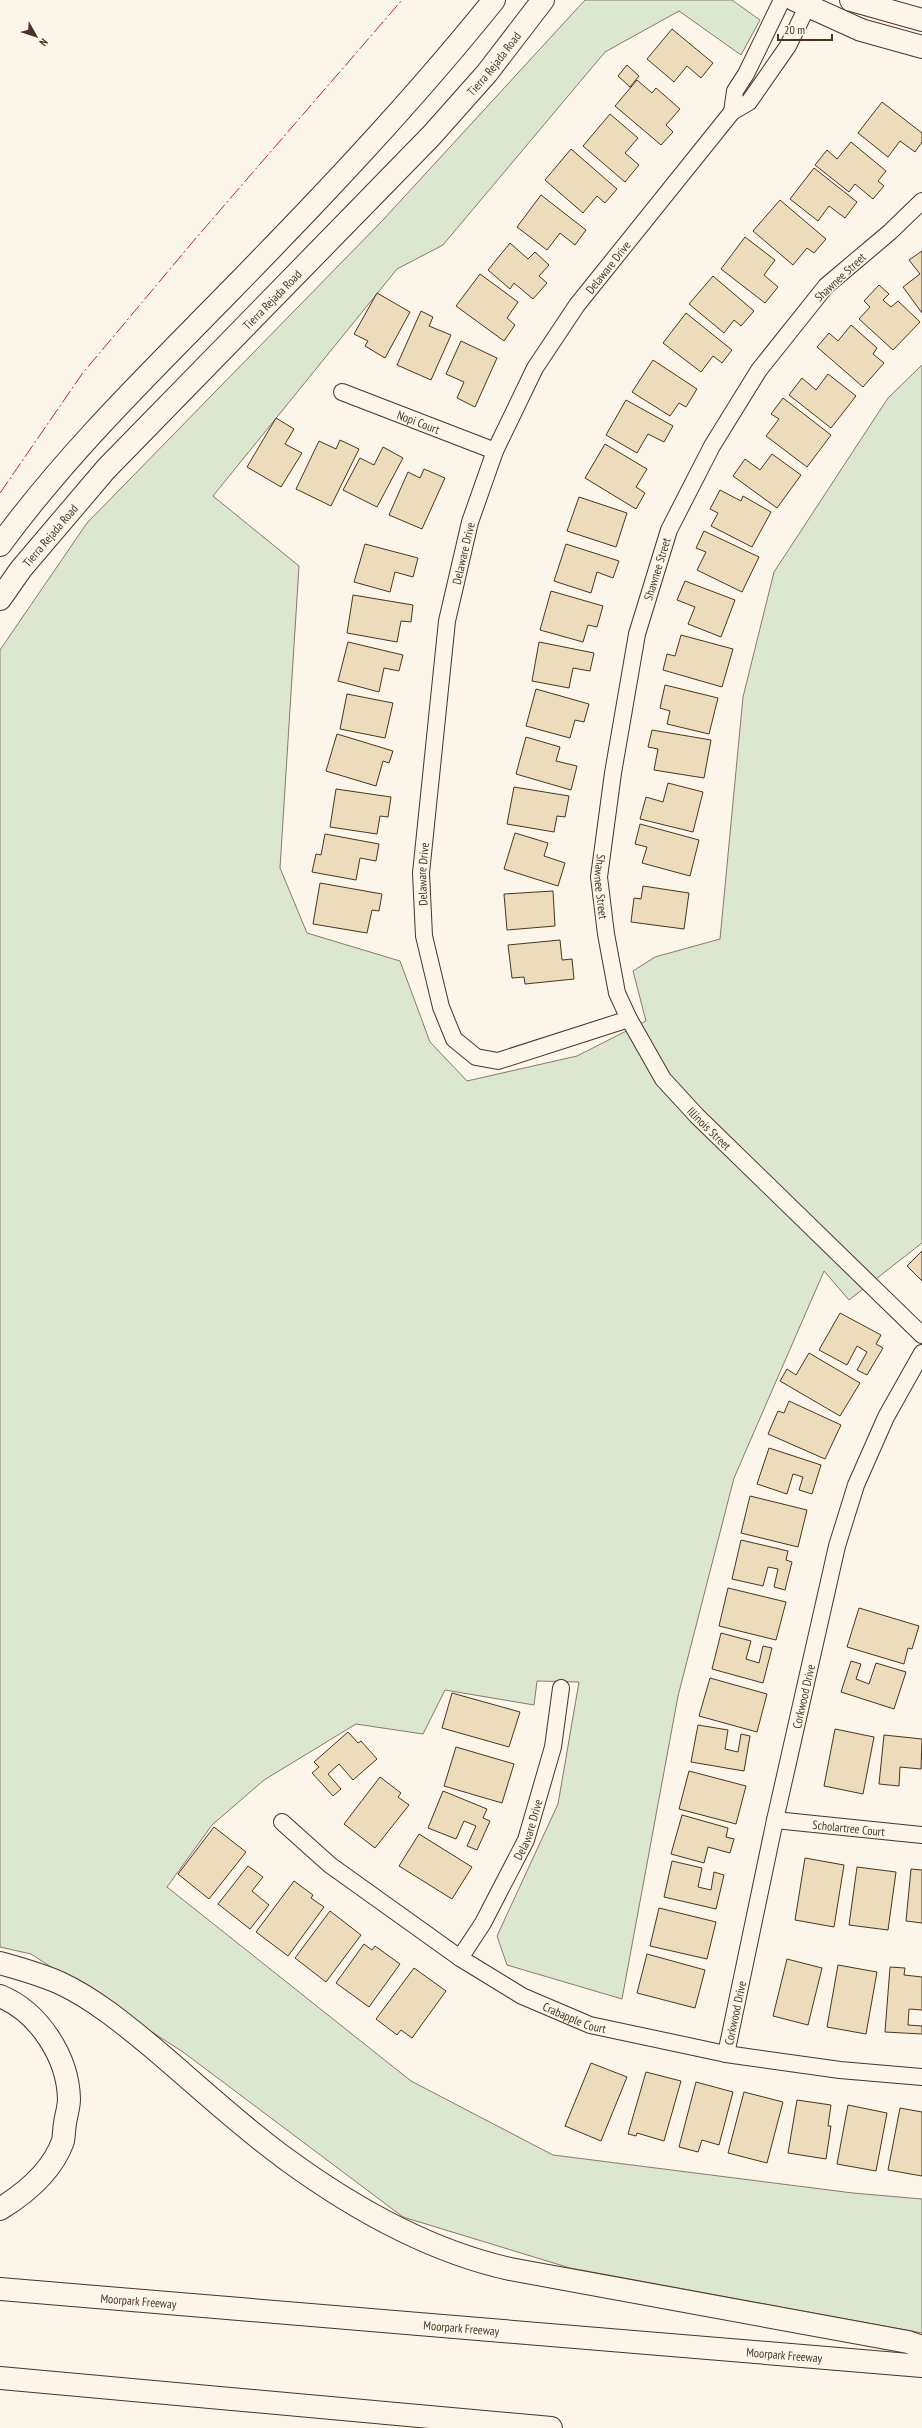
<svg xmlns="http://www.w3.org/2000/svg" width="922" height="2428" viewBox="0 0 922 2428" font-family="'PT Sans Narrow',sans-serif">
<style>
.green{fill:#dce7d0;stroke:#887966}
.building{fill:#ecdcbc;stroke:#4a3520}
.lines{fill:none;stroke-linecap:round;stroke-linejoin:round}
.street-casing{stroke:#4a3520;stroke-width:18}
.secondary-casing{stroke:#4a3520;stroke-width:24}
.highway-casing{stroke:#4a3520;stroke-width:24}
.street{stroke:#fbf6e9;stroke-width:16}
.secondary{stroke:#fbf6e9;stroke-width:22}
.highway{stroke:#fbf6e9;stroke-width:22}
.power{stroke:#c62828;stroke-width:1;stroke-dasharray:14 3 2 3;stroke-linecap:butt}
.labels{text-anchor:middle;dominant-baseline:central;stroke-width:3;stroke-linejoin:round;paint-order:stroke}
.street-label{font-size:12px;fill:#4a3520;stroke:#fbf6e9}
</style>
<rect width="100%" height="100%" fill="#fbf6e9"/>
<polygon class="green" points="585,0 732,0 760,20 741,55 679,11 605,52 443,245 397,269 213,496 299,566 280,868 307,933 400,961 430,1042 467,1081 577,1056 646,1021 633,971 655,957 720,939 743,697 774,572 888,398 922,365 922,1243 849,1300 824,1271 734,1478 678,1696 622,1999 507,1965 497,1936 558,1804 579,1682 537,1681 534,1705 445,1690 423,1734 356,1724 264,1780 212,1825 167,1887 411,2081 553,2155 853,2193 922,2199 922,2333 570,2268 403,2217 183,2052 31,1954 0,1947 0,650 87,523 382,221"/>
<g class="building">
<polygon points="672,29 713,63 701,78 687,66 674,82 647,59"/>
<polygon points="627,65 639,76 630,87 618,76"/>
<polygon points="637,80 652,93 656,88 680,109 666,125 673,132 661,145 615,106"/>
<polygon points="882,102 922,133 922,142 915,152 900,141 888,157 858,133"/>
<polygon points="610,114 638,138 625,153 639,165 625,182 583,146"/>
<polygon points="851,142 886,171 878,181 884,186 873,199 855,184 849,192 815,165 827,150 837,159"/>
<polygon points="571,149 617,189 605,203 597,196 583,213 545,180"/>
<polygon points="814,168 857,202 845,218 829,206 818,221 790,199"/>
<polygon points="541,195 586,230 575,245 560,233 547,250 517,227"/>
<polygon points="780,200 826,239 814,253 807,248 793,265 753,231"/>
<polygon points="745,237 775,260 764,275 778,287 765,303 721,269"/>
<polygon points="510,243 528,259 535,252 549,265 539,276 547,283 533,299 514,283 510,289 488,270"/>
<polygon points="922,251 922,313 903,287 920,274 909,260"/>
<polygon points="480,274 518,302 507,318 515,325 504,341 456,306"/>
<polygon points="713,276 754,311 741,326 734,320 724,333 689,304"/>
<polygon points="879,285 889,294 883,300 891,307 898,301 920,322 893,350 859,319 870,307 864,301"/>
<polygon points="377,293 410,312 385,358 365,346 368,341 354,334"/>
<polygon points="421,311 433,317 429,326 451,335 431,380 397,365"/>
<polygon points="686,313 732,350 722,363 713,356 701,372 663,343"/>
<polygon points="851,325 877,348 873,354 884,363 863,387 817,347 829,333 838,341"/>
<polygon points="461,341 497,358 475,407 457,398 464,382 446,374"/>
<polygon points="653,360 697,389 686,407 679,403 670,416 632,392"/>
<polygon points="828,374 856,396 831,428 789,395 802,378 816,390"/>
<polygon points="783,398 831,435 807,467 766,436 779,419 771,414"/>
<polygon points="626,400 673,426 664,442 648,434 637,453 606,435"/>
<polygon points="276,418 294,429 285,444 302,453 281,487 247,467"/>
<polygon points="340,440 359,449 331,506 296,489 319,441 336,449"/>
<polygon points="605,444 647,469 636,487 645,493 636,509 585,478"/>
<polygon points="383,447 403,458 377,507 343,490 360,458 374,465"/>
<polygon points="772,454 801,475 777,508 733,476 745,459 760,470"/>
<polygon points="424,469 445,478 422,529 389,515 408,472 420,478"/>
<polygon points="720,490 741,501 743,496 771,512 752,547 711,526 718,513 710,509"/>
<polygon points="579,497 627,513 616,547 567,531"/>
<polygon points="704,531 759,557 742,592 697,570 706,552 696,548"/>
<polygon points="365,544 418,558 413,577 395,572 390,592 354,582"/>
<polygon points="566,544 619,561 613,578 597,572 591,593 554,581"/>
<polygon points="685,581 735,600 721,637 688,624 695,607 677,600"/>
<polygon points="551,591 603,606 597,627 588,625 583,642 540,630"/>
<polygon points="353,595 413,605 411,622 401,621 397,642 347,633"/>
<polygon points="681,635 733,649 722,687 663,670 667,654 675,656"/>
<polygon points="348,642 403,655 399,671 384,668 379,692 338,681"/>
<polygon points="539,642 594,653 590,671 573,668 569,688 532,681"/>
<polygon points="665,685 718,698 709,734 667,724 670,711 660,708"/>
<polygon points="536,689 589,704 584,722 575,720 570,738 526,726"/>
<polygon points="347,694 393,703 385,738 340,729"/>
<polygon points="652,730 711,740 704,778 654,770 658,749 648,747"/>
<polygon points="337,734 393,751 389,763 383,761 376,786 326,771"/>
<polygon points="526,737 560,747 556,761 577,766 571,790 516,774"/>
<polygon points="668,783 703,792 693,832 640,819 646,797 663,802"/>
<polygon points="514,787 569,796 565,817 557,816 554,832 507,824"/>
<polygon points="336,789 391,797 388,817 380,816 377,834 330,827"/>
<polygon points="640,824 699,840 690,876 642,863 647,847 635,844"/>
<polygon points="515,833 548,843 544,856 565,863 558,886 504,869"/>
<polygon points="325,834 379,844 376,861 360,858 356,880 312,872 316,854 321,855"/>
<polygon points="320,883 382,894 379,911 372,910 367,933 313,924"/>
<polygon points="643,886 689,893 684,929 631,922 634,898 641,899"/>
<polygon points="553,891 555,926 507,930 504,894"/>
<polygon points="560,940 562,960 572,959 574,979 525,984 524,977 512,978 508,945"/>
<polygon points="922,1251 922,1281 907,1266"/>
<polygon points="840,1313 881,1335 876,1344 883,1348 867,1375 857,1370 867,1352 857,1346 847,1365 819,1350"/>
<polygon points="809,1353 860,1383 840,1416 780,1381 787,1369 796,1375"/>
<polygon points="789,1401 841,1425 825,1459 768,1434 778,1411 784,1413"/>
<polygon points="769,1448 821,1465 812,1494 799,1490 803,1477 793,1474 787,1494 757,1484"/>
<polygon points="750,1496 807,1510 798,1547 741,1533"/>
<polygon points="741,1540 788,1551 786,1560 792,1562 785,1590 774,1587 778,1569 768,1567 763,1586 732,1579"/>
<polygon points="728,1588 786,1602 776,1640 719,1626"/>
<polygon points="859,1608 919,1626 912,1649 908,1648 904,1664 847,1647"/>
<polygon points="721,1633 751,1641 746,1659 759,1663 763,1646 772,1648 763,1683 712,1669"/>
<polygon points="851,1661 861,1664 856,1679 869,1684 876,1663 906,1672 894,1709 841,1692"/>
<polygon points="710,1678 767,1694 757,1732 699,1716"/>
<polygon points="452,1693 520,1712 509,1747 442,1728"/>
<polygon points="698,1725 728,1730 725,1749 738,1752 741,1734 750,1736 744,1771 691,1762"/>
<polygon points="835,1729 874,1737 863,1794 824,1786"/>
<polygon points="348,1732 358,1743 361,1741 377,1759 353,1780 339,1764 328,1774 341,1789 333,1796 312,1773 319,1767 314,1762"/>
<polygon points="884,1735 922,1739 921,1769 900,1767 899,1786 879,1784"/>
<polygon points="456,1747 514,1764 502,1803 444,1786"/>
<polygon points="689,1771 746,1786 736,1824 679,1809"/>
<polygon points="380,1777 401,1793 398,1797 409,1805 375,1848 344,1824"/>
<polygon points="443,1791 487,1809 483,1818 490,1821 477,1850 467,1846 476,1826 464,1821 456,1839 428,1828"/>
<polygon points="682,1815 728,1828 726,1837 734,1839 730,1853 708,1847 704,1863 671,1854"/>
<polygon points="214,1827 246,1852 209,1899 178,1874"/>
<polygon points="419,1834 472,1867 452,1899 399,1866"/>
<polygon points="805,1858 844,1865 834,1927 795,1920"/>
<polygon points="672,1861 702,1868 698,1887 711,1890 714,1872 724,1875 716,1909 664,1897"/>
<polygon points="248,1866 263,1877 252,1891 269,1905 250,1929 218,1904"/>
<polygon points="857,1867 896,1872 888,1930 849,1925"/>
<polygon points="911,1869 922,1870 922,1923 906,1921"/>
<polygon points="294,1881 313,1895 311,1898 324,1907 288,1956 256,1932"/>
<polygon points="659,1908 716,1922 707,1959 650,1946"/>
<polygon points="330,1911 361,1935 326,1982 295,1958"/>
<polygon points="364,1944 372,1950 375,1946 400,1964 369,2007 336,1983"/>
<polygon points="647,1954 705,1970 695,2008 637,1993"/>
<polygon points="787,1959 822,1968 808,2025 773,2016"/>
<polygon points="838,1965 877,1972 866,2034 827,2027"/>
<polygon points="890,1967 905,1968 904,1975 922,1977 922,2010 909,2009 908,2025 922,2026 922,2034 885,2032"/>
<polygon points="414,1968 446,1991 412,2038 401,2030 397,2035 376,2019"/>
<polygon points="591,2063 627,2077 601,2141 565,2126"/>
<polygon points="646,2072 681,2081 664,2141 637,2133 636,2136 628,2134"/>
<polygon points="696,2082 733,2092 719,2145 702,2140 698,2152 679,2147"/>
<polygon points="744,2092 783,2102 767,2163 728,2153"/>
<polygon points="797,2100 831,2105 828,2126 831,2126 826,2159 788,2153"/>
<polygon points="848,2105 887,2113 876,2171 837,2164"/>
<polygon points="900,2108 922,2112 922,2176 888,2170"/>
</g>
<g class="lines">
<defs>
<g id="street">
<polyline points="732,112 735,91 746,74 782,0"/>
<path id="s1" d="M922 201 890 232 826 286 759 370 712 446 669 530 637 634 613 773 599 877 606 934 617 993 629 1019 663 1079 697 1116 922 1335"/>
<path id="s2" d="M342 392 495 451"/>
<path id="s3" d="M629 1019 498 1061 476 1057 454 1039 441 1007 424 936 421 873 447 621 470 522 495 451 535 368 577 305 732 112 749 102 788 46 807 7"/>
<path id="s4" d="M775 1820 922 1835"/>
<path id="s5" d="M282 1822 330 1865 460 1958 522 1996 590 2025 726 2054 840 2070 922 2077"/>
<path id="s6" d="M460 1958 483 1923 526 1840 553 1747 561 1688"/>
<path id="s7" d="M726 2054 775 1820 837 1546 856 1485 886 1417 922 1353"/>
</g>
<g id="secondary">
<polyline points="795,0 861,30 922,47"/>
<polyline points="851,0 922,20"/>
<path d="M0 545C68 452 151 372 231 290 322 197 412 102 494 0"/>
<path id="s8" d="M0 599 21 569 106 469 431 136 487 73 543 0"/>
</g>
<g id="highway">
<path d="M0 1963C21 1969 40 1974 60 1983 94 1999 123 2023 152 2047 196 2084 239 2125 286 2159 353 2208 429 2251 510 2269L908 2342 922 2347"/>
<path d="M0 1996C39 2012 68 2057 69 2099 69 2107 66 2116 65 2123 64 2129 64 2136 63 2141 52 2172 26 2193 0 2209"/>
<path id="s9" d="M0 2289 922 2366"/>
<polyline points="0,2378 551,2428"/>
</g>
</defs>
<use href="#street" class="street-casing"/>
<use href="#secondary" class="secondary-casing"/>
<use href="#highway" class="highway-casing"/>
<use href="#street" class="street"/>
<use href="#secondary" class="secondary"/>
<use href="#highway" class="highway"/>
<polyline class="power" points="0,493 82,374 196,238 402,0"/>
</g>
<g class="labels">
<g class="street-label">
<text stroke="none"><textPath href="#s8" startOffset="729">Tierra Rejada Road</textPath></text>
<text stroke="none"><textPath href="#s3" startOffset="1006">Delaware Drive</textPath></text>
<text transform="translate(840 277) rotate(-43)">Shawnee Street</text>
<text stroke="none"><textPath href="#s8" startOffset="405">Tierra Rejada Road</textPath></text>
<text stroke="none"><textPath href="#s2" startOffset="82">Nopi Court</textPath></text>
<text stroke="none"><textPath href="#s8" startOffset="81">Tierra Rejada Road</textPath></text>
<text stroke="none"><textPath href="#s3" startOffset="682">Delaware Drive</textPath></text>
<text transform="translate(657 569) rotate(-73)">Shawnee Street</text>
<text stroke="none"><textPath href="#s3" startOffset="358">Delaware Drive</textPath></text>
<text stroke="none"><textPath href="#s1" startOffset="784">Shawnee Street</textPath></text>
<text stroke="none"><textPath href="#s1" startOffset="1057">Illinois Street</textPath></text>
<text stroke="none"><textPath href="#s7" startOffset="366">Corkwood Drive</textPath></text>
<text stroke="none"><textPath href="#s4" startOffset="74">Scholartree Court</textPath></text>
<text stroke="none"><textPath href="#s6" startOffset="146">Delaware Drive</textPath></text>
<text stroke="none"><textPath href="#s7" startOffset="42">Corkwood Drive</textPath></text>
<text stroke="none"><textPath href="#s5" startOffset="354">Crabapple Court</textPath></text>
<text stroke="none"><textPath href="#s9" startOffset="139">Moorpark Freeway</textPath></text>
<text stroke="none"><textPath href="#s9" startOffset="463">Moorpark Freeway</textPath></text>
<text stroke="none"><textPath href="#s9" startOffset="787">Moorpark Freeway</textPath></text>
</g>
</g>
<g transform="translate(36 36) rotate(129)" stroke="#fbf6e9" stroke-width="3" paint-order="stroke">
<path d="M0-3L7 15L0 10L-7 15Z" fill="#4a3520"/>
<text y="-6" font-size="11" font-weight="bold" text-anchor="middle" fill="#4a3520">N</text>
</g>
<path d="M778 34v6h54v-6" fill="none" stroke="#4a3520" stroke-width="2"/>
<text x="784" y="34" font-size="12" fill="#4a3520" stroke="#fbf6e9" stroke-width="3" paint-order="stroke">20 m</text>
</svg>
